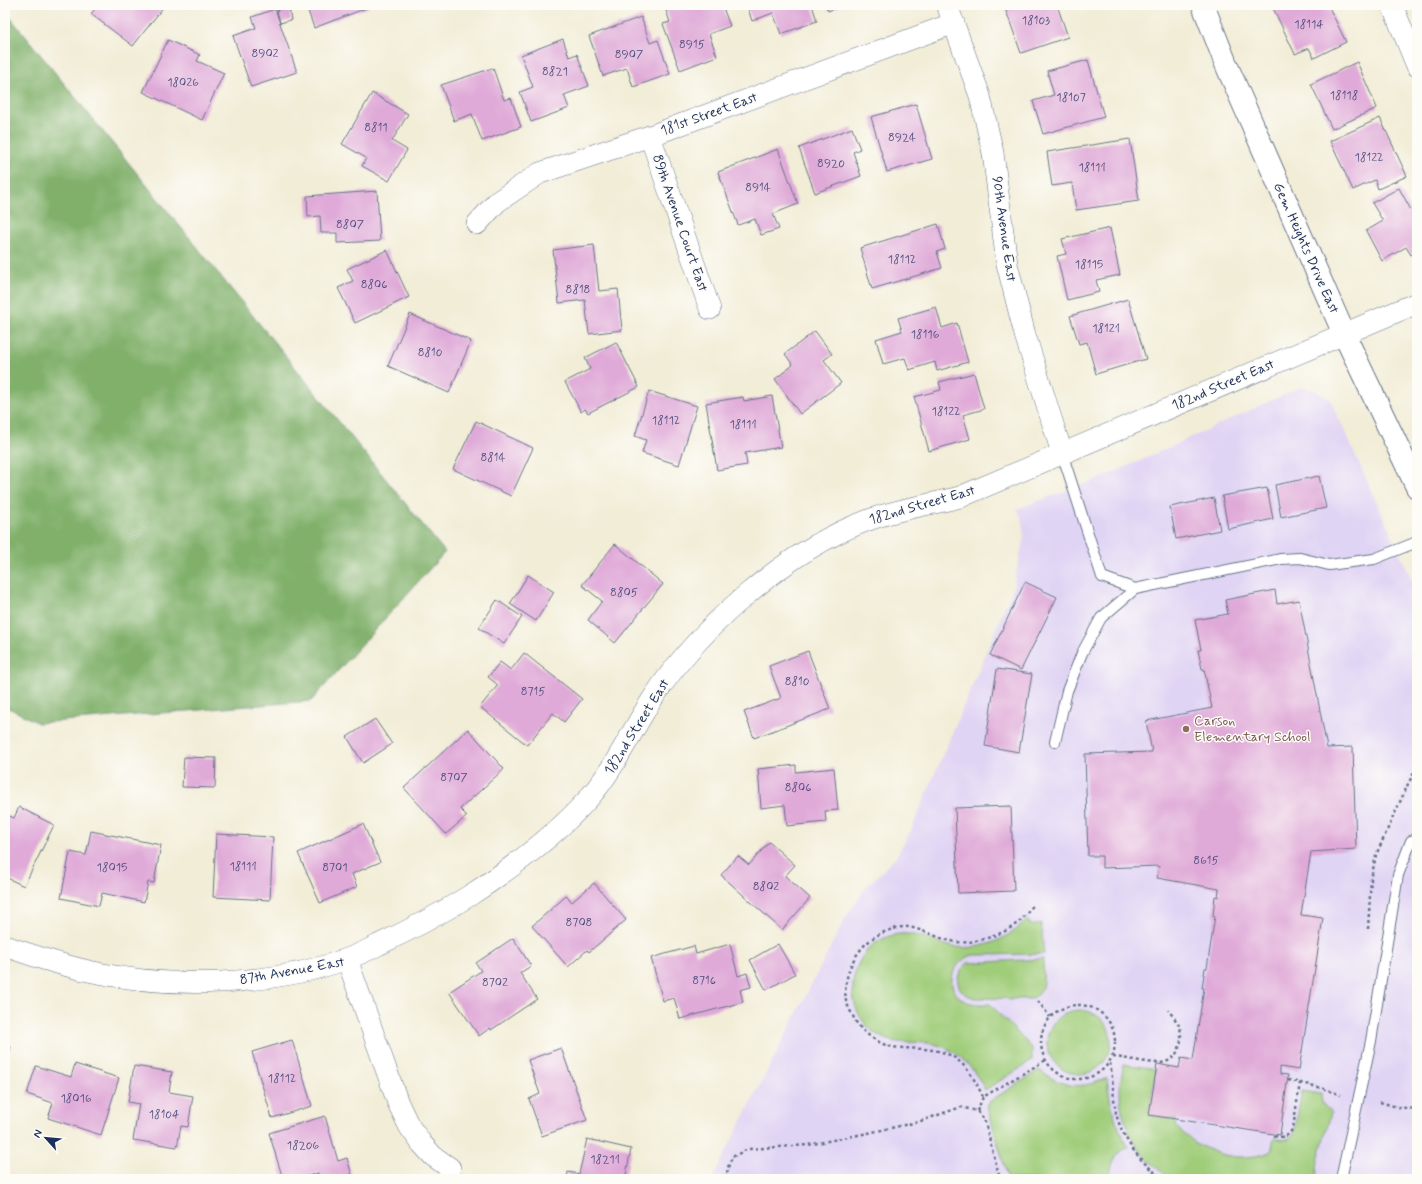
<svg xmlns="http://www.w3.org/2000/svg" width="1422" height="1184" viewBox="0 0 1422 1184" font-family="Mynerve,sans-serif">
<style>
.built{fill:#e0d4f4}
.green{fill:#a0cd7a;stroke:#5e7e6c}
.forest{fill:#80b06a;stroke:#4e7064}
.building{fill:#dfa9d8}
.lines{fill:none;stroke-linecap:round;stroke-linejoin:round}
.lane-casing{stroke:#667288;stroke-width:12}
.street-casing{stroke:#667288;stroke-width:22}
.secondary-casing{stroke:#667288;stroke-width:24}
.path{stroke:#667288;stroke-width:2.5;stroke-dasharray:3 3;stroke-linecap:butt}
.lane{stroke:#fff;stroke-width:10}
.street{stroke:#fff;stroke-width:21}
.secondary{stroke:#fff;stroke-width:22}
.education-dot{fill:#8d6e63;stroke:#fdfcf7;stroke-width:1.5}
.labels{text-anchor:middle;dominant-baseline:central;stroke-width:3;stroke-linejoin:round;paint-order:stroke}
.number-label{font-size:12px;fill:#4c4e7c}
.street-label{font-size:14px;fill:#1b2f5e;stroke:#fdfcf7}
.education-label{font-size:14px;fill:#785e54;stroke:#fdfcf7;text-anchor:start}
</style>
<rect width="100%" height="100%" fill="#fdfcf7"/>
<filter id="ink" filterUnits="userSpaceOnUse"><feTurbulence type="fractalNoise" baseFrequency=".025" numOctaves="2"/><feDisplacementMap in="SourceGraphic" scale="8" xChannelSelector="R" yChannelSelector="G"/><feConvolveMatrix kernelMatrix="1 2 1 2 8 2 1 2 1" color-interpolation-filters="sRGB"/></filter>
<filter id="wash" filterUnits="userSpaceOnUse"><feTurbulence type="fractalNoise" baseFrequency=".012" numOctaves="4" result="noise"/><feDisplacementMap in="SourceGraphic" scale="16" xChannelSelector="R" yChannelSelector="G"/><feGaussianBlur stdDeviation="0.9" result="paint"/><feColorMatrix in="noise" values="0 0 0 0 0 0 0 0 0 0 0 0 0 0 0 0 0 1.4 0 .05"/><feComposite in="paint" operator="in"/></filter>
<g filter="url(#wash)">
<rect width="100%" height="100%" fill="#f2edd7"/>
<polygon class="built" points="1301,387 1314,390 1330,399 1417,591 1417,1179 712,1179 846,917 867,886 896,857 912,828 1013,588 1024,536 1021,516 1017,509 1106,476"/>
<g class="green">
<path d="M1027 920 1031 926 1041 923 1044 954 973 955C954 961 942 985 962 999 970 1005 981 1004 990 1004L1032 1048V1061L985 1090C975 1071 963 1054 941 1046 923 1039 903 1046 885 1039 851 1024 844 982 864 954 872 943 887 935 900 934 919 932 932 942 950 946 978 952 1008 940 1027 920Z"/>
<path d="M1043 959C1043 975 1047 993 1030 999L975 998C955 993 952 976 968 963Z"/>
<circle cx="1079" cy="1042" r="32"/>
<path d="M1124 1064 1156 1069 1149 1115 1176 1119 1175 1126C1202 1152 1234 1165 1271 1152L1274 1138C1283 1140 1287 1141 1294 1134L1302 1091 1321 1094 1322 1103 1331 1113 1318 1160 1316 1179H1172C1142 1161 1120 1128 1120 1092 1120 1083 1122 1073 1124 1064Z"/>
<path d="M1039 1070C1064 1088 1079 1090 1107 1078 1110 1106 1115 1122 1128 1147 1114 1155 1111 1163 1110 1179H1008L987 1106 990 1101Z"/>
</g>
<polygon class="forest" points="5,11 445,552 311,701 38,723 5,706"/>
<g id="blocks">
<g class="building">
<polygon points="98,5 165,5 133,46 91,14"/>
<polygon points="306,5 368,5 369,7 314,28"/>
<polygon points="664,5 722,5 730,26 709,34 717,56 680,70 663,24 670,22"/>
<polygon points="747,5 812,5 817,21 781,34 773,13 752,21"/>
<polygon points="826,5 844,5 828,11"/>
<polygon points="1004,5 1057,5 1068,37 1021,53"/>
<polygon points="1279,5 1328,5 1346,42 1314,58 1309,48 1295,54 1273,8"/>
<polygon points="289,7 291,20 280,23 277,10"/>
<polygon points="275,9 297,72 251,87 233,36 256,28 252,17"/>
<polygon points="641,17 650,43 658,40 670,74 633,87 627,68 603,76 589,36"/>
<polygon points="563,39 569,57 577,54 589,86 564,95 569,108 531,122 520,92 533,87 521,55"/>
<polygon points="168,40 200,55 197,61 224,73 202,120 143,92"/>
<polygon points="1088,60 1104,117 1043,134 1033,101 1054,95 1047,71"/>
<polygon points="1357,62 1377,108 1332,129 1311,84"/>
<polygon points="493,68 504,100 511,98 521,127 482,141 472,114 454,121 441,85"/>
<polygon points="372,93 408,114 392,141 407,150 389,181 362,166 366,158 342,144"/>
<polygon points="916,104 932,159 887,172 871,117"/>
<polygon points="1380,118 1407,176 1378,189 1375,180 1353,190 1330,141"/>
<polygon points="852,128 860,149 853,152 861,176 815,193 799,148"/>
<polygon points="1130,139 1139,201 1076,210 1072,183 1052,186 1047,152"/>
<polygon points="778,149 798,204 773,214 779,229 761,235 755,219 738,225 718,172"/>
<polygon points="1399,188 1411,210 1417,207 1417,252 1411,255 1406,247 1382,261 1366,231 1383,221 1372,203"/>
<polygon points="377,191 380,241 337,243 337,233 321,233 320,216 308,217 307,196"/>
<polygon points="938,224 945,249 937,252 942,268 872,289 860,248"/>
<polygon points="1110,228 1120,275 1096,280 1099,292 1067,300 1057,256 1066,254 1062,239"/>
<polygon points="594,245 599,291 618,289 622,330 589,334 585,300 559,303 553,250"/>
<polygon points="387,250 409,297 355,323 338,288 353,281 347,269"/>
<polygon points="1128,299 1146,359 1096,374 1087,342 1079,344 1070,316"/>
<polygon points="936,307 942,328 957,323 968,362 937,371 935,362 909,370 905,358 883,364 876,339 902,331 898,318"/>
<polygon points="410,314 471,341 449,393 388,366"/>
<polygon points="815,331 832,354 824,360 841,383 800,414 775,379 793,365 785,354"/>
<polygon points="616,342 639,387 588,413 585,409 581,412 565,382 590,369 585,358"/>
<polygon points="974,373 984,409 963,415 970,439 929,451 914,397 941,390 939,382"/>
<polygon points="649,391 697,406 679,465 642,453 646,440 635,436"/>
<polygon points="772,396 781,447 745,453 747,465 717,470 706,403 743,397 744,401"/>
<polygon points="476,421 533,448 511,496 453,469"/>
<polygon points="1319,476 1326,508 1281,517 1275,485"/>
<polygon points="1267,488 1273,519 1228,529 1222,496"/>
<polygon points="1214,498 1220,530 1176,539 1170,507"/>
<polygon points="615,544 663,584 615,643 588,620 602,601 582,585"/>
<polygon points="528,575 554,592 536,621 510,604"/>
<polygon points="1025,582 1057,597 1021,670 990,655"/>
<polygon points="1275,590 1277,604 1299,600 1327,748 1353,747 1356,849 1311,852 1301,915 1323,918 1299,1070 1280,1067 1280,1074 1288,1075 1280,1135 1149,1115 1157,1064 1179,1068 1181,1058 1193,1060 1204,988 1202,988 1205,968 1207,968 1215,916 1213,916 1215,896 1218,897 1219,889 1157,878 1159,866 1102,868 1102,856 1088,856 1085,754 1152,752 1146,721 1212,708 1204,669 1202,669 1198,650 1201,650 1195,620 1228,614 1225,600"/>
<polygon points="497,600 522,617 504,644 479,628"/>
<polygon points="808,651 830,709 754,738 744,712 781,698 769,666"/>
<polygon points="524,653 582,699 564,722 553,713 527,745 480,707 498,685 488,677 500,662 511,670"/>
<polygon points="997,669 1032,674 1019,752 985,746"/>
<polygon points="375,719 392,744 363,763 347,737"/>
<polygon points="468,729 504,769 460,809 467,816 446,834 404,788"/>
<polygon points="184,757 216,758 215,788 182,787"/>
<polygon points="796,765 796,772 834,768 838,810 825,811 826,822 787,826 785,805 761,808 758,769"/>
<polygon points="1011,806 1014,891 958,893 955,808"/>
<polygon points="19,807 54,825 24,886 5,877 5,814 14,818"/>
<polygon points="363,824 380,862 352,874 357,887 320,903 298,853"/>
<polygon points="91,831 161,845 154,883 148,882 144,902 102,893 99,906 61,898 70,852 86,855"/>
<polygon points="216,834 273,837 270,900 213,897"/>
<polygon points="769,842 795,865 785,876 810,898 782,930 721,875 738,856 749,865"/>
<polygon points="594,883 626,920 589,952 587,950 568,967 532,926 566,896 572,902"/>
<polygon points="513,938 531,966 520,973 537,999 491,1030 490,1028 479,1036 449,992 481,971 476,963"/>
<polygon points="730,944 738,976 747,973 751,987 740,990 743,1002 680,1019 674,998 663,1001 651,958 694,946 696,954"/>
<polygon points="778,944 795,974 766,990 750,960"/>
<polygon points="292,1040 312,1106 272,1118 252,1052"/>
<polygon points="5,1044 11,1047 5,1059"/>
<polygon points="561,1048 587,1120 542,1136 529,1099 540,1094 528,1060"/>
<polygon points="75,1064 119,1078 101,1135 48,1118 53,1103 27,1094 36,1066 71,1077"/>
<polygon points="134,1066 172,1072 169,1092 193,1096 188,1127 181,1126 177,1147 133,1140 139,1104 128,1102"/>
<polygon points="325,1116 338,1161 347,1158 353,1179 320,1179 318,1173 297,1179 283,1179 269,1133"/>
<polygon points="587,1139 631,1149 625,1179 567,1179 568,1172 579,1174"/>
</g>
</g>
</g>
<g filter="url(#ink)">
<use href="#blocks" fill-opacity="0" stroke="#667288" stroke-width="1"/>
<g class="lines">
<defs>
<g id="lane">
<polyline points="1062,453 1102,577 1135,589"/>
<polyline points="1055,742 1067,691 1082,653 1101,618 1135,589 1281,559 1300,558 1329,565 1374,559 1417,542"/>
<polyline points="1341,1179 1371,1041 1398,875 1411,841 1417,839"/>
</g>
<g id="street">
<polyline points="947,5 980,96 993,153 1007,264 1025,335 1062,453"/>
<polyline points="1392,5 1417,66"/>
<polyline points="650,136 710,309"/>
<polyline points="477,224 497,202 540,173 650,136 954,23"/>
<path d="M5 946C34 956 63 966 93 972 171 989 271 986 347 959 358 955 368 950 378 945 410 930 440 914 469 896 512 868 554 837 588 799 615 769 631 731 653 698 700 627 786 551 866 521 896 509 929 505 960 497L1417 303"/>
<polyline points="347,959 398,1103 409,1126 422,1144 433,1156 450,1168"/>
</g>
<polyline id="secondary" points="1203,5 1226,64 1344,334 1417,487"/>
</defs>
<use href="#lane" class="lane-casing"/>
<use href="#street" class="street-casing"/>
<use href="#secondary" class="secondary-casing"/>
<g class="path">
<polyline points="1368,929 1371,879 1376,855 1408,784 1417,767"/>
<polyline points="1038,1001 1050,1017"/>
<circle cx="1078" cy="1042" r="37"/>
<path d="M1113 1057C1128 1058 1145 1063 1160 1063 1177 1062 1184 1043 1180 1028 1178 1022 1172 1015 1168 1010"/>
<path d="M1110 1063C1113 1079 1113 1096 1116 1113 1122 1139 1142 1166 1165 1179"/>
<polyline points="1288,1080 1322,1088 1341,1095"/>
<path d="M983 1097C976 1082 969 1068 955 1058 936 1046 915 1050 893 1047 880 1045 861 1032 855 1020 852 1014 848 1007 846 1001 842 974 857 944 882 933 889 930 900 926 908 927 928 930 947 945 969 942 984 940 1004 934 1016 924 1023 919 1029 911 1034 904"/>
<polyline points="1380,1102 1397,1107 1417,1109"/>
<polyline points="977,1111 983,1097 1046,1060"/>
<path d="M1274 1136C1284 1138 1288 1137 1293 1128L1300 1083"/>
<polyline points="729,1179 727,1170 732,1157 748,1149 808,1145 868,1133 918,1122 961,1107 977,1111 984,1119 1000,1179"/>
</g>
<use href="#lane" class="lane"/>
<use href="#street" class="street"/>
<use href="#secondary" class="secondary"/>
</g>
</g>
<circle class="education-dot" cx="1186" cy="729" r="4"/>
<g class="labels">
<g class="number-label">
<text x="1036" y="21">18103</text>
<text x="1309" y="25">18114</text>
<text x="692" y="45">8915</text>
<text x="265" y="54">8902</text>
<text x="629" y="55">8907</text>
<text x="555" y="72">8821</text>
<text x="183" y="83">18026</text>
<text x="1344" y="96">18118</text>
<text x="1071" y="98">18107</text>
<text x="376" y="128">8811</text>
<text x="902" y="138">8924</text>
<text x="1369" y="158">18122</text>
<text x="831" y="164">8920</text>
<text x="1092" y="168">18111</text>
<text x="758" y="188">8914</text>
<text x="350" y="225">8807</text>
<text x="902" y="260">18112</text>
<text x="1089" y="265">18115</text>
<text x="374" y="285">8806</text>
<text x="578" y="290">8818</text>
<text x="1106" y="329">18121</text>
<text x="925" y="335">18116</text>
<text x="430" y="353">8810</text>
<text x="946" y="412">18122</text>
<text x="666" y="421">18112</text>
<text x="743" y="425">18111</text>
<text x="493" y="458">8814</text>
<text x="624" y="593">8805</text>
<text x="797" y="682">8810</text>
<text x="533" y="692">8715</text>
<text x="454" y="778">8707</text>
<text x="798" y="788">8806</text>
<text x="1206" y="861">8615</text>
<text x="243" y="867">18111</text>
<text x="112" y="868">18015</text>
<text x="335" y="868">8701</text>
<text x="766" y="887">8802</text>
<text x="579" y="923">8708</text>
<text x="704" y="981">8716</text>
<text x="495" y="983">8702</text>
<text x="282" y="1079">18112</text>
<text x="76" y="1099">18016</text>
<text x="164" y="1115">18104</text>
<text x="303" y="1146">18206</text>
<text x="605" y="1160">18211</text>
</g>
<g class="street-label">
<text transform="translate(709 114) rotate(-20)">181st Street East</text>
<text transform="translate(680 223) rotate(71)">89th Avenue Court East</text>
<text transform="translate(1004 229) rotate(82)">90th Avenue East</text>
<text transform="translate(1306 248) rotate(66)">Gem Heights Drive East</text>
<text transform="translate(1223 385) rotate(-23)">182nd Street East</text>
<text transform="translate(922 505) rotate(-16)">182nd Street East</text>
<text transform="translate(637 727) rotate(-58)">182nd Street East</text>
<text transform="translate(292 971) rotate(-10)">87th Avenue East</text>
</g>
<g class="education-label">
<text x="1194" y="721">Carson<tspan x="1194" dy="16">Elementary School</tspan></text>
</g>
</g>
<rect width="1422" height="1184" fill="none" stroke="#fdfcf7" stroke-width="20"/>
<g transform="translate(46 1138) rotate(297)" stroke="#fdfcf7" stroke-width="3" paint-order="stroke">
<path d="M0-3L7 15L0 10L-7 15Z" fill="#1b2f5e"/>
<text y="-6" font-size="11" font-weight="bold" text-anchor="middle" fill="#1b2f5e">N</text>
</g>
</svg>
